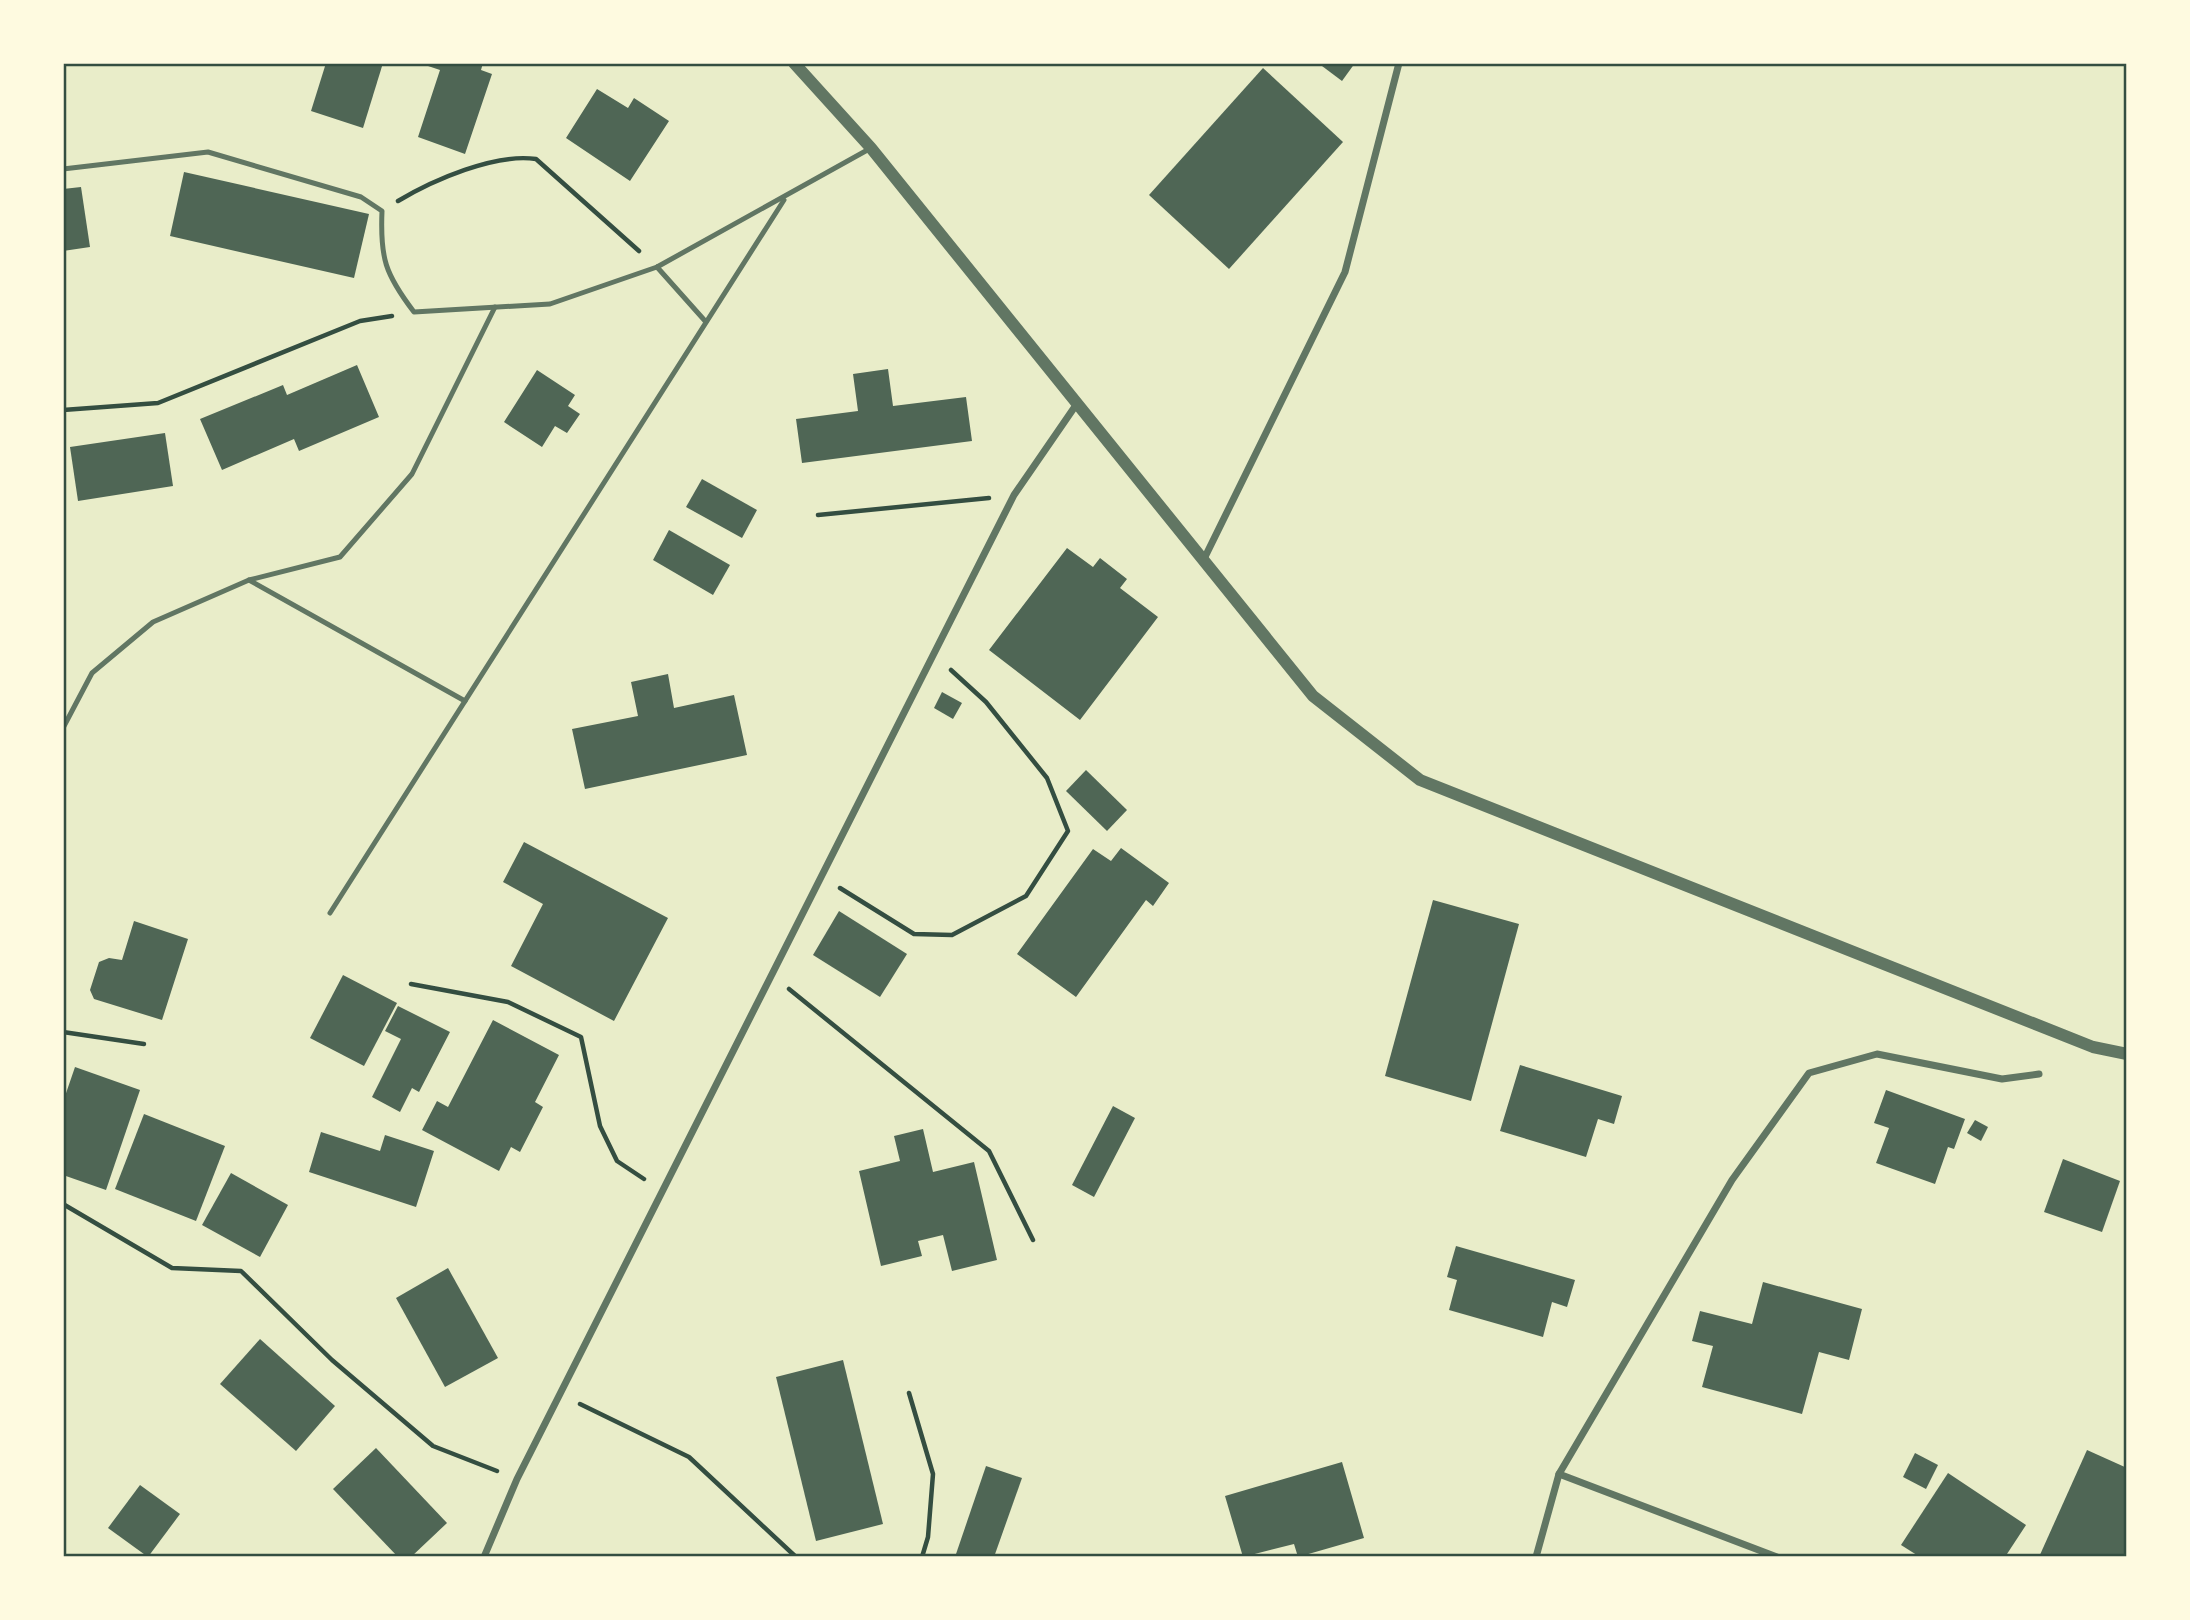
<svg xmlns="http://www.w3.org/2000/svg" width="2190" height="1620" viewBox="0 0 2190 1620" font-family="Helvetica,sans-serif">
<style>
.building{fill:#4f6655}
.lines{fill:none;stroke-linecap:round;stroke-linejoin:round}
.path{stroke:#344e41;stroke-width:4.5}
.service{stroke:#617663;stroke-width:5}
.minor{stroke:#617663;stroke-width:7}
.tertiary{stroke:#617663;stroke-width:12}
.neatline{fill:none;stroke:#344e41;stroke-width:2.5}
</style>
<rect width="100%" height="100%" fill="#e9edc9"/>
<g class="building">
<polygon points="326,63 383,63 363,128 311,111"/>
<polygon points="429,63 483,63 481,70 492,74 465,154 418,137 440,70 428,66"/>
<polygon points="1318,63 1355,63 1342,81"/>
<polygon points="1263,68 1343,142 1229,269 1149,195"/>
<polygon points="597,89 628,108 634,98 669,121 630,181 566,138"/>
<polygon points="184,172 369,214 354,278 170,236"/>
<polygon points="81,187 90,247 63,251 63,189"/>
<polygon points="357,365 379,417 299,451 294,439 222,470 200,419 283,385 287,395"/>
<polygon points="888,369 893,406 966,397 972,441 802,463 796,419 858,411 853,374"/>
<polygon points="537,370 575,395 568,406 580,414 567,433 555,426 542,447 504,422"/>
<polygon points="165,433 173,486 78,501 70,447"/>
<polygon points="702,479 757,510 742,538 686,507"/>
<polygon points="669,530 730,565 713,595 653,560"/>
<polygon points="1067,548 1093,567 1100,558 1127,579 1120,588 1158,617 1080,720 989,650"/>
<polygon points="668,674 674,708 734,695 747,755 585,789 572,729 638,716 631,682"/>
<polygon points="942,692 962,703 953,719 934,708"/>
<polygon points="1086,770 1127,810 1107,831 1066,791"/>
<polygon points="524,842 668,918 614,1021 511,966 543,904 503,882"/>
<polygon points="1121,848 1169,883 1153,906 1146,900 1076,997 1017,954 1093,849 1111,861"/>
<polygon points="1433,900 1519,924 1471,1101 1385,1076"/>
<polygon points="839,911 907,954 880,997 813,955"/>
<polygon points="134,921 188,939 162,1020 94,999 90,990 99,962 109,958 122,960"/>
<polygon points="343,975 397,1003 364,1066 310,1038"/>
<polygon points="398,1006 450,1032 419,1092 412,1088 400,1112 372,1097 401,1039 385,1031"/>
<polygon points="493,1020 559,1055 535,1102 543,1107 520,1152 511,1147 499,1171 422,1130 437,1101 448,1107"/>
<polygon points="1520,1065 1622,1096 1614,1124 1598,1119 1586,1157 1500,1131"/>
<polygon points="75,1067 140,1090 106,1190 63,1175 63,1102"/>
<polygon points="1886,1090 1965,1119 1954,1149 1948,1147 1935,1184 1876,1163 1889,1128 1874,1123"/>
<polygon points="1113,1106 1135,1118 1094,1197 1072,1185"/>
<polygon points="144,1114 225,1146 196,1221 115,1189"/>
<polygon points="1975,1120 1988,1127 1981,1141 1967,1133"/>
<polygon points="923,1129 933,1172 974,1162 997,1260 952,1271 943,1235 918,1241 922,1256 881,1266 859,1171 900,1161 894,1136"/>
<polygon points="321,1132 380,1151 385,1135 434,1151 416,1207 309,1172"/>
<polygon points="2063,1159 2120,1181 2102,1232 2044,1212"/>
<polygon points="231,1173 288,1205 260,1257 202,1225"/>
<polygon points="1456,1246 1575,1280 1567,1307 1552,1302 1543,1337 1449,1310 1457,1280 1447,1277"/>
<polygon points="448,1268 498,1358 445,1387 396,1298"/>
<polygon points="1763,1282 1862,1309 1849,1360 1819,1352 1802,1414 1702,1387 1713,1346 1692,1341 1700,1311 1752,1324"/>
<polygon points="260,1339 335,1406 296,1451 220,1384"/>
<polygon points="843,1360 883,1524 816,1541 776,1377"/>
<polygon points="376,1448 447,1523 411,1557 398,1557 333,1489"/>
<polygon points="2087,1450 2127,1468 2127,1557 2039,1557"/>
<polygon points="1915,1453 1938,1465 1926,1489 1903,1477"/>
<polygon points="1342,1462 1364,1538 1298,1557 1294,1544 1243,1557 1225,1496"/>
<polygon points="986,1466 1022,1478 994,1557 955,1557"/>
<polygon points="1948,1473 2026,1525 2005,1557 1920,1557 1901,1545"/>
<polygon points="140,1485 180,1514 148,1557 108,1528"/>
</g>
<g class="lines">
<g class="path">
<path d="M398 201C433 180 495 153 536 159L639 251"/>
<polyline points="63,410 158,403 360,321 392,316"/>
<polyline points="818,515 989,498"/>
<polyline points="840,888 914,934 952,935 1026,896 1068,831 1047,778 986,702 951,670"/>
<polyline points="411,984 508,1002 581,1037 600,1126 617,1161 644,1179"/>
<polyline points="789,989 989,1151 1033,1240"/>
<polyline points="63,1032 144,1044"/>
<polyline points="63,1204 172,1268 241,1271 332,1360 433,1446 497,1471"/>
<polyline points="909,1393 933,1474 928,1537 922,1557"/>
<polyline points="580,1404 689,1457 796,1557"/>
</g>
<g class="service">
<path d="M63 169 208 152 361 197 382 211C380 258 385 274 414 312L550 304 657 267 871 148"/>
<polyline points="657,267 706,322"/>
<polyline points="249,580 465,701"/>
<polyline points="63,728 92,673 153,622 249,580 340,557 412,474 495,307"/>
<polyline points="330,913 784,200"/>
</g>
<g class="minor">
<polyline points="1203,561 1345,272 1399,63"/>
<polyline points="1559,1474 1777,1557"/>
<polyline points="484,1557 517,1479 1014,495 1076,405"/>
<polyline points="1536,1557 1559,1474 1732,1180 1809,1073 1877,1054 2002,1079 2039,1074"/>
</g>
<polyline class="tertiary" points="794,63 871,148 1313,696 1420,780 2093,1047 2127,1054"/>
</g>
<rect width="2190" height="1620" fill="none" stroke="#fefae0" stroke-width="130"/>
<rect x="65" y="65" width="2060" height="1490" class="neatline"/>
</svg>
